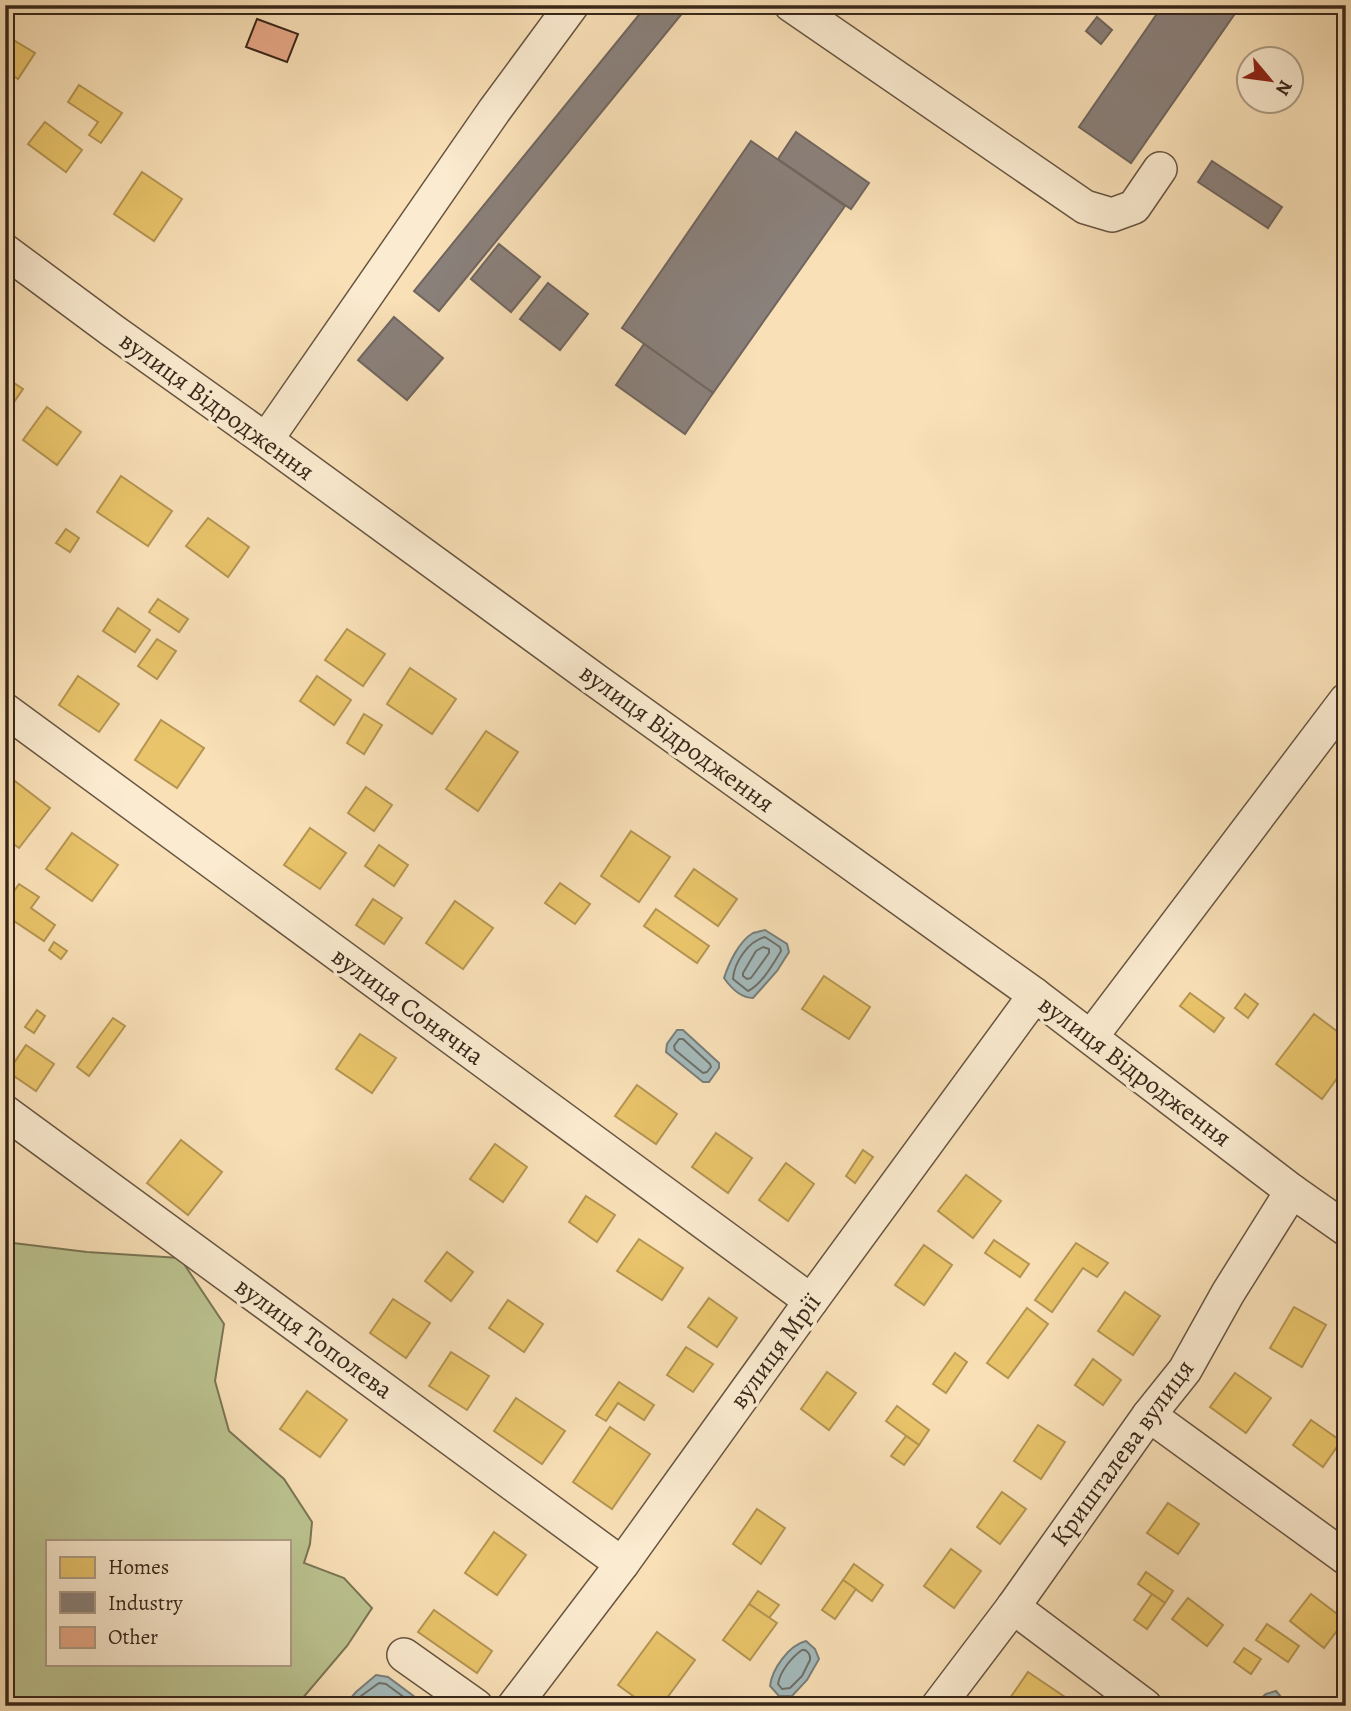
<svg xmlns="http://www.w3.org/2000/svg" width="1351" height="1711" viewBox="0 0 1351 1711" font-family="Alegreya,serif">
<style>
.green{fill:#bbc390;stroke:#7a7555;stroke-width:2;fill-rule:evenodd}
.water{fill:#a4babb;stroke:#797f7b;stroke-width:2}
.homes{fill:#e9c46a;stroke:#b49552;stroke-width:2}
.industry{fill:#8a817c;stroke:#71665f;stroke-width:2}
.lines{fill:none;stroke-linecap:round;stroke-linejoin:round}
.shore{stroke:#6e706a;stroke-width:2}
.building{fill:#e8a887;stroke:#38271a;stroke-width:2}
.minor-casing{stroke:#685541;stroke-width:36}
.minor{stroke:#fbebd0;stroke-width:33}
.labels{text-anchor:middle;dominant-baseline:central;stroke-width:7;stroke-linejoin:round;paint-order:stroke}
.street-label{font-size:26px;fill:#38271a;stroke:#fbebd0}
</style>
<rect width="100%" height="100%" fill="#f9e0b7"/>
<filter id="stains"><feTurbulence type="fractalNoise" baseFrequency=".00286" numOctaves="4"/><feColorMatrix values="0 0 0 0 .2 0 0 0 0 .09 0 0 0 0 .02 0 0 0 .5 -.17"/></filter>
<radialGradient id="worn" r=".72"><stop offset=".6" stop-color="#630" stop-opacity="0"/><stop offset="1" stop-color="#630" stop-opacity=".3"/></radialGradient>
<path class="green" d="M5 1242 87 1252 180 1258 224 1324 215 1381 229 1431 284 1479 312 1522 310 1544 304 1563 344 1578 372 1608 347 1646 296 1706H5ZM47 1541H289V1664H47Z"/>
<g class="water">
<path d="M765 930 787 944 789 952 777 971 753 998C741 998 731 988 724 978 729 963 739 941 753 933 754 933 764 930 765 930Z"/>
<polygon points="677,1030 683,1030 719,1063 719,1068 709,1082 703,1082 666,1052 667,1044"/>
<path d="M806 1641 815 1649 819 1659 807 1680 792 1696H779L770 1686C772 1669 789 1645 806 1641Z"/>
<polygon points="376,1675 388,1677 427,1706 344,1706 356,1692"/>
<polygon points="1276,1691 1286,1703 1285,1706 1252,1706 1266,1694"/>
</g>
<g class="homes">
<polygon points="7,36 35,53 18,79 5,70 5,39"/>
<polygon points="79,85 122,113 101,143 89,135 98,122 68,102"/>
<polygon points="45,122 82,150 66,172 28,144"/>
<polygon points="142,172 182,199 154,241 114,214"/>
<polygon points="5,377 23,389 5,415"/>
<polygon points="47,407 81,432 57,465 23,440"/>
<polygon points="121,476 172,511 148,546 97,512"/>
<polygon points="208,518 249,547 228,577 186,546"/>
<polygon points="66,529 79,538 70,552 56,543"/>
<polygon points="158,599 188,619 179,632 149,612"/>
<polygon points="118,608 150,630 135,652 103,631"/>
<polygon points="347,629 385,654 363,686 325,660"/>
<polygon points="157,639 176,651 157,679 138,666"/>
<polygon points="410,668 456,699 432,734 387,704"/>
<polygon points="78,676 119,704 99,732 59,705"/>
<polygon points="317,676 351,700 334,725 300,701"/>
<polygon points="364,714 382,725 364,754 347,743"/>
<polygon points="161,720 204,748 177,788 135,760"/>
<polygon points="486,731 518,752 478,811 446,789"/>
<polygon points="11,778 50,808 19,848 5,838 5,786"/>
<polygon points="366,787 392,805 374,831 348,813"/>
<polygon points="310,828 346,853 320,889 284,865"/>
<polygon points="631,831 670,857 639,902 601,876"/>
<polygon points="72,833 118,865 92,901 46,869"/>
<polygon points="379,845 408,865 394,886 365,866"/>
<polygon points="694,869 737,899 718,926 675,896"/>
<polygon points="560,883 590,904 575,924 545,903"/>
<polygon points="19,884 39,897 31,908 55,925 44,941 5,915 5,904"/>
<polygon points="373,899 402,918 384,944 356,925"/>
<polygon points="455,901 493,928 463,969 426,943"/>
<polygon points="656,909 709,946 697,963 644,926"/>
<polygon points="54,942 67,951 61,959 49,950"/>
<polygon points="824,976 870,1007 849,1039 802,1009"/>
<polygon points="1190,993 1224,1018 1214,1032 1180,1006"/>
<polygon points="1245,994 1258,1004 1248,1018 1235,1008"/>
<polygon points="37,1010 45,1016 34,1033 25,1027"/>
<polygon points="1314,1014 1346,1038 1346,1066 1322,1099 1276,1064"/>
<polygon points="113,1018 125,1026 89,1076 77,1067"/>
<polygon points="360,1034 396,1058 372,1093 336,1069"/>
<polygon points="26,1045 54,1064 36,1091 8,1072"/>
<polygon points="637,1085 677,1114 656,1144 615,1116"/>
<polygon points="716,1133 752,1158 728,1193 692,1167"/>
<polygon points="181,1140 222,1172 188,1215 147,1183"/>
<polygon points="495,1144 527,1167 503,1202 470,1179"/>
<polygon points="863,1150 873,1157 855,1183 846,1176"/>
<polygon points="786,1163 814,1184 788,1221 759,1200"/>
<polygon points="966,1175 1001,1201 973,1238 938,1211"/>
<polygon points="586,1196 615,1215 597,1242 569,1222"/>
<polygon points="639,1239 683,1268 662,1300 617,1271"/>
<polygon points="994,1240 1029,1264 1020,1277 985,1253"/>
<polygon points="1076,1243 1108,1263 1097,1277 1083,1268 1052,1312 1035,1300"/>
<polygon points="924,1245 952,1265 924,1305 895,1285"/>
<polygon points="447,1252 473,1272 451,1301 425,1281"/>
<polygon points="1125,1292 1160,1316 1133,1355 1098,1331"/>
<polygon points="709,1298 737,1318 717,1347 688,1327"/>
<polygon points="393,1299 430,1323 406,1358 370,1333"/>
<polygon points="508,1300 543,1324 524,1352 489,1328"/>
<polygon points="1294,1307 1326,1325 1302,1367 1270,1348"/>
<polygon points="1027,1308 1048,1324 1008,1378 987,1363"/>
<polygon points="686,1347 713,1364 693,1392 667,1375"/>
<polygon points="451,1352 489,1376 467,1410 429,1386"/>
<polygon points="955,1353 967,1362 946,1393 933,1384"/>
<polygon points="1093,1359 1121,1380 1103,1405 1075,1385"/>
<polygon points="827,1372 856,1393 829,1430 801,1409"/>
<polygon points="1235,1373 1271,1398 1246,1433 1210,1407"/>
<polygon points="619,1382 654,1405 644,1420 618,1403 606,1421 596,1415"/>
<polygon points="307,1391 347,1420 320,1457 280,1429"/>
<polygon points="516,1398 565,1431 542,1464 494,1431"/>
<polygon points="897,1406 929,1430 919,1445 886,1421"/>
<polygon points="1311,1420 1341,1441 1323,1467 1293,1445"/>
<polygon points="1038,1425 1065,1442 1041,1479 1014,1461"/>
<polygon points="610,1427 650,1454 612,1509 573,1482"/>
<polygon points="906,1436 919,1445 904,1465 891,1456"/>
<polygon points="1002,1492 1026,1509 1000,1544 977,1527"/>
<polygon points="1168,1503 1199,1524 1178,1554 1147,1533"/>
<polygon points="757,1509 785,1528 761,1564 733,1544"/>
<polygon points="494,1532 526,1555 497,1595 465,1573"/>
<polygon points="951,1549 981,1571 954,1608 924,1586"/>
<polygon points="854,1564 883,1585 872,1601 843,1580"/>
<polygon points="1146,1572 1173,1591 1165,1603 1138,1584"/>
<polygon points="843,1580 856,1589 835,1619 822,1610"/>
<polygon points="758,1591 779,1605 769,1618 749,1604"/>
<polygon points="1152,1594 1165,1603 1147,1629 1134,1620"/>
<polygon points="1311,1594 1345,1620 1324,1648 1290,1621"/>
<polygon points="1188,1598 1223,1625 1207,1646 1172,1619"/>
<polygon points="749,1604 777,1623 750,1660 723,1640"/>
<polygon points="434,1610 492,1651 477,1673 418,1632"/>
<polygon points="1267,1624 1299,1646 1288,1662 1256,1640"/>
<polygon points="657,1632 695,1660 661,1706 647,1706 618,1685"/>
<polygon points="1244,1648 1261,1659 1251,1674 1234,1662"/>
<polygon points="1028,1672 1068,1699 1063,1706 1008,1706 1006,1704"/>
</g>
<g class="industry">
<polygon points="647,5 689,5 439,311 414,291"/>
<polygon points="1163,5 1241,5 1131,163 1079,127"/>
<polygon points="1097,17 1112,30 1101,44 1086,31"/>
<polygon points="796,132 869,183 851,209 778,159"/>
<polygon points="751,141 845,206 713,393 622,328"/>
<polygon points="1212,161 1282,207 1268,228 1198,182"/>
<polygon points="499,244 540,277 511,312 471,279"/>
<polygon points="548,283 588,314 560,350 520,319"/>
<polygon points="394,317 443,358 407,400 358,360"/>
<polygon points="644,344 713,393 685,434 616,385"/>
</g>
<g class="lines">
<g class="shore">
<path d="M765 937 780 947 781 951C773 964 762 984 748 991L733 979C734 963 748 941 765 937Z"/>
<polygon points="763,947 769,949 769,953 751,978 747,979 743,976 743,973 756,951"/>
<polygon points="679,1039 683,1039 710,1064 711,1067 707,1072 703,1073 675,1050 674,1046"/>
<path d="M802 1650C807 1649 811 1655 810 1660L802 1676 790 1688 782 1689 778 1684C780 1671 792 1657 802 1650Z"/>
<polyline points="353,1706 361,1696 379,1683 386,1684 416,1706"/>
</g>
</g>
<polygon class="building" points="257,19 298,34 287,62 246,47"/>
<g class="lines">
<defs>
<g id="minor">
<polyline points="791,5 1085,207 1112,215 1134,207 1160,169"/>
<polyline points="5,251 113,331 266,440 598,682 1035,995 1292,1191 1346,1229"/>
<polyline points="266,440 494,111 572,5"/>
<polyline points="5,710 811,1301"/>
<polyline points="1091,1037 1346,700"/>
<polyline points="5,1112 622,1564"/>
<polyline points="1149,1415 1346,1558"/>
<polyline points="1013,1607 1145,1706"/>
<polyline points="404,1655 476,1706"/>
<polyline points="514,1706 622,1564 811,1301 1035,995"/>
<polyline points="938,1706 1013,1607 1149,1415 1185,1370 1228,1293 1292,1191"/>
</g>
</defs>
<use href="#minor" class="minor-casing"/>
<use href="#minor" class="minor"/>
</g>
<g class="labels">
<g class="street-label">
<text transform="translate(217 406) rotate(36)">вулиця Відродження</text>
<text transform="translate(677 738) rotate(36)">вулиця Відродження</text>
<text transform="translate(408 1006) rotate(36)">вулиця Сонячна</text>
<text transform="translate(1135 1071) rotate(37)">вулиця Відродження</text>
<text transform="translate(314 1338) rotate(36)">вулиця Тополева</text>
<text transform="translate(775 1351) rotate(-54)">вулиця Мрії</text>
<text transform="translate(1122 1453) rotate(-54)">Кришталева вулиця</text>
</g>
</g>
<rect width="1351" height="1711" fill="none" stroke="#f9e0b7" stroke-width="28"/>
<rect x="7" y="7" width="1337" height="1697" fill="none" stroke="#38271a" stroke-width="3.5"/>
<rect x="14" y="14" width="1323" height="1683" fill="none" stroke="#38271a" stroke-width="2"/>
<rect x="46" y="1540" width="245" height="126" fill="#fbebd0" stroke="#ad9d87" stroke-width="2"/>
<rect x="60" y="1557" width="35" height="21" fill="#e9c46a" stroke="#ad9d87" stroke-width="2"/>
<text x="108" y="1574" font-size="21" fill="#38271a">Homes</text>
<rect x="60" y="1592" width="35" height="21" fill="#8a817c" stroke="#ad9d87" stroke-width="2"/>
<text x="108" y="1610" font-size="21" fill="#38271a">Industry</text>
<rect x="60" y="1627" width="35" height="21" fill="#e8a887" stroke="#ad9d87" stroke-width="2"/>
<text x="108" y="1644" font-size="21" fill="#38271a">Other</text>
<g transform="translate(1270 80) rotate(119)"><circle r="33" fill="#fbebd0" stroke="#ad9d87" stroke-width="2"/>
<path d="M0-5L12 26L0 18L-12 26Z" fill="#8f2418"/>
<text y="-10" font-size="19" font-weight="bold" text-anchor="middle" fill="#38271a">N</text>
</g>
<rect width="100%" height="100%" filter="url(#stains)"/>
<rect width="100%" height="100%" fill="url(#worn)"/>
</svg>
